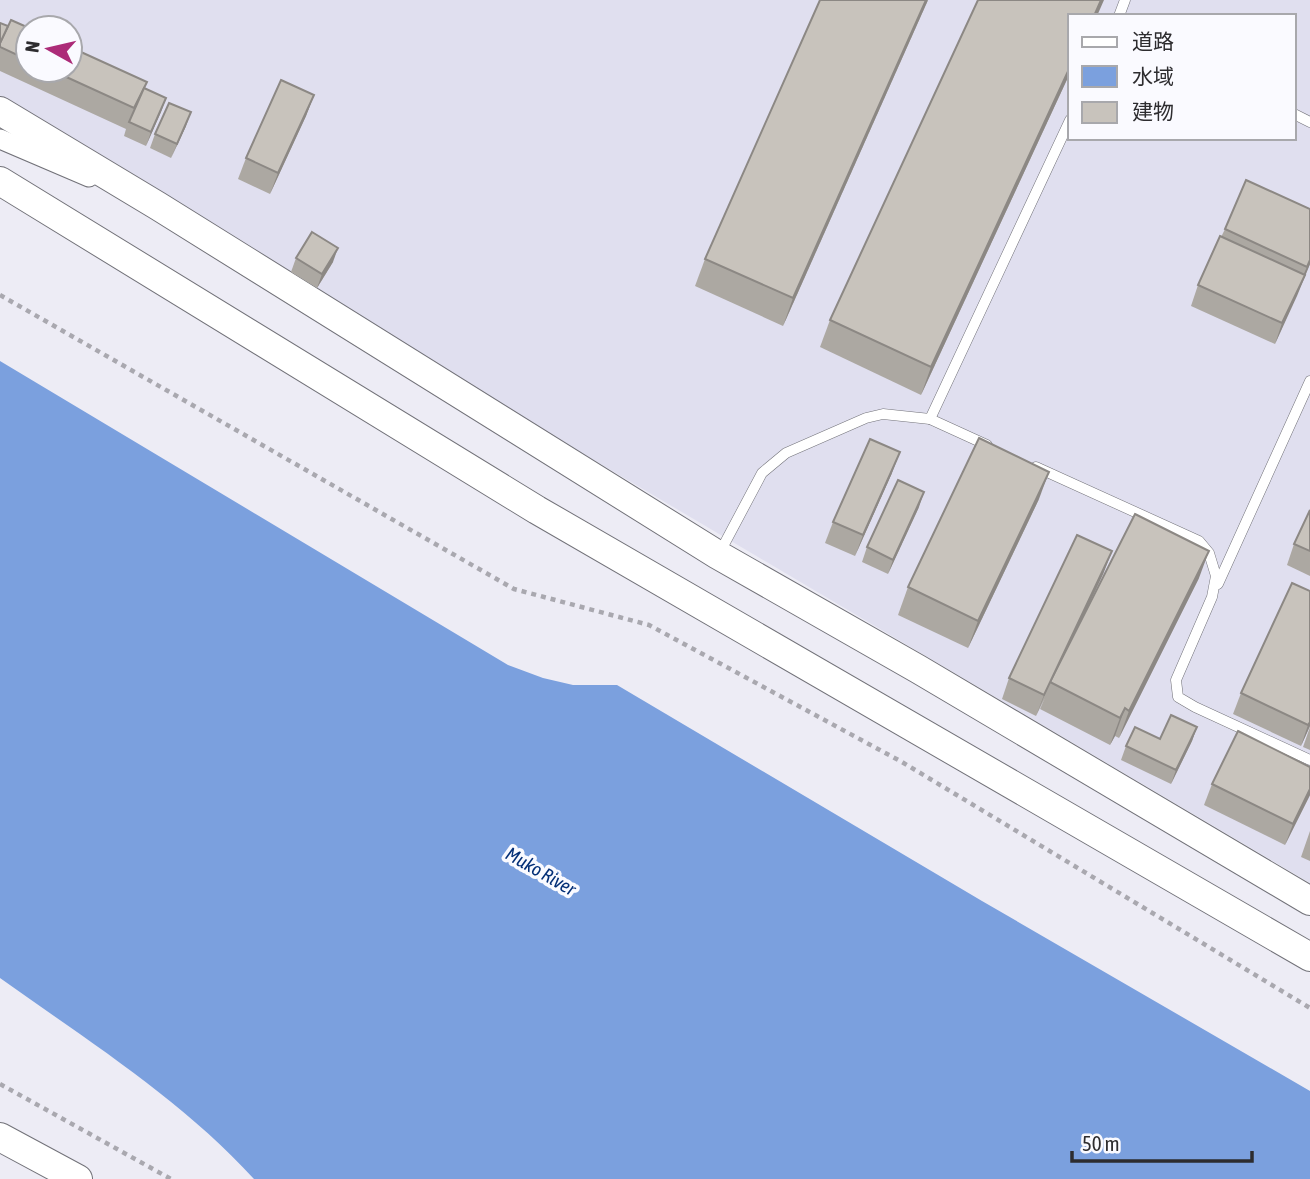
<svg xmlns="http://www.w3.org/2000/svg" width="1310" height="1179" viewBox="0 0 1310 1179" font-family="'Asap Condensed','Noto Sans JP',sans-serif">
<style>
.built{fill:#e0dfef;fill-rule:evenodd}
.water{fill:#7ba0de}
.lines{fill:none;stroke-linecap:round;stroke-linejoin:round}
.lane-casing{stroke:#727279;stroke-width:11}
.street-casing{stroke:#727279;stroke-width:21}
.secondary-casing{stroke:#727279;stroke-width:30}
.path{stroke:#a9a8af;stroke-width:4.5;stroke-dasharray:5 5;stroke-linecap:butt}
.lane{stroke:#fff;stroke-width:10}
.street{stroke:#fff;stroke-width:19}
.secondary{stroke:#fff;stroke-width:28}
.wall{fill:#aca8a2}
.shaded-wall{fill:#8c8884}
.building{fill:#c8c3bc;stroke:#8c8884;stroke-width:2}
.labels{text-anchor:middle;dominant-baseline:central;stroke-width:7;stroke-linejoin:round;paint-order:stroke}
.water-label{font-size:19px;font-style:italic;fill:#042f77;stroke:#fafaff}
</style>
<rect width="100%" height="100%" fill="#edecf5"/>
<path class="built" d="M0 0H1310V883L587 456 0 99ZM1070 16H1294V138H1070ZM28 28H70V70H28Z"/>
<path class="water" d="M0 361 508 665 543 678 573 685H617L982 901 1310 1091V1179H254C181 1099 88 1041 0 978Z"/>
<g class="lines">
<defs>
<g id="lane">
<polyline points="1119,16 1125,0"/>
<polyline points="1294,114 1310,122"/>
<polyline points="930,419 1070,120"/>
<polyline points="1036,467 1199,541 1209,553 1216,576 1212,597 1176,680 1178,697 1195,707 1310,760"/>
<polyline points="719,554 762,473 786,453 866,418 883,414 930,419 987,445"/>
<polyline points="1218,584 1310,381"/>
</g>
<polyline id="street" points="0,139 89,177"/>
<g id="secondary">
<polyline points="0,111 158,206 718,555 918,669 1310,901"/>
<polyline points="0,181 537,510 1310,957"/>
<polyline points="0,1137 78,1179"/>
</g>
</defs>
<use href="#lane" class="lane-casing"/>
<use href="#street" class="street-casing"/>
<use href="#secondary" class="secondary-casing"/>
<g class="path">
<polyline points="0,295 514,589 649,625 902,762 1310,1008"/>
<polyline points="0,1084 171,1179"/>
</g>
<use href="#lane" class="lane"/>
<use href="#street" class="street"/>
<use href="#secondary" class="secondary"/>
</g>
<g class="wall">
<polygon points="928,0 783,326 695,286 705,259"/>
<polygon points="1070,16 1070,73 921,395 820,347 830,320"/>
<polygon points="0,23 8,26 28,28 28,70 70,70 144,88 166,98 146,146 124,136 126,129 0,71"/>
<polygon points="314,95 306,116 270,194 238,179 246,158"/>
<polygon points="186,126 171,158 150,148 155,134"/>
<polygon points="1225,229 1310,264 1275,344 1191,306 1198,285"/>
<polygon points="296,258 333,262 317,288 291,272"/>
<polygon points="892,473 855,556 825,543 833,522"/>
<polygon points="1039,499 968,648 898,615 908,587"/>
<polygon points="919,507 888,574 862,562 867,547"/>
<polygon points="1310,510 1310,576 1287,565 1294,544"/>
<polygon points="1104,572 1081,621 1199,578 1119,738 1115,736 1110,745 1040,709 1045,698 1036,716 1002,699 1009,678"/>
<polygon points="1241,693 1310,726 1301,746 1233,714"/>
<polygon points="1197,727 1192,741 1171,784 1121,760 1126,746 1160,739"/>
<polygon points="1310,727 1310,750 1303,747"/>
<polygon points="1310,767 1310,795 1285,845 1204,805 1212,784"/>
<polygon points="1310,831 1310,861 1301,857"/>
</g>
<g class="shaded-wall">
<polygon points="926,0 928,0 783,326 793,298"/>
<polygon points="1101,0 1104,0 1097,16 1094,16"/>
<polygon points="1070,67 1070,73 921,395 931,367"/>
<polygon points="314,95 306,116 270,194 278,173"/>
<polygon points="166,98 161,112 146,146 151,132"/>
<polygon points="191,112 186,126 171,158 177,144"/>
<polygon points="338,248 333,262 317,288 322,274"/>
<polygon points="1310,260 1310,264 1297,296 1275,344 1282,323"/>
<polygon points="900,452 892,473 855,556 863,535"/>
<polygon points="1049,472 1039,499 968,648 978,621"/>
<polygon points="924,492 919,507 888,574 893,560"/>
<polygon points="1112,551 1104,572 1052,683 1050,682 1036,716 1044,695"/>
<polygon points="1209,551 1199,578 1119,738 1129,711"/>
<polygon points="1125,708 1115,736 1110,745 1120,718"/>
<polygon points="1310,722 1310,726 1301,746 1308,725"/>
<polygon points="1197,727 1192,741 1171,784 1176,770"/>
<polygon points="1310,789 1310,795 1285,845 1293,824"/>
</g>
<g class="building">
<polygon points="820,0 926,0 793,298 705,259"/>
<polygon points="978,0 1101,0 1094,16 1070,16 1070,67 931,367 830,320"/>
<polygon points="11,20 29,28 28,28 28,60 0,47 0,43"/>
<polygon points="0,23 8,26 0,43"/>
<polygon points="70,47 147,82 134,108 51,70 70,70"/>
<polygon points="281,80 314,95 278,173 246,158"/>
<polygon points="144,88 166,98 151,132 129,122"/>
<polygon points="169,103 191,112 177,144 155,134"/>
<polygon points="1246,180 1310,209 1310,260 1307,267 1225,229"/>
<polygon points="312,232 338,248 322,274 296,258"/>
<polygon points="1220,236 1305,275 1282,323 1198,285"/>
<polygon points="979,438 1049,472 978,621 908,587"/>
<polygon points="870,439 900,452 863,535 833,522"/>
<polygon points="898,480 924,492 893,560 867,547"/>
<polygon points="1310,510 1310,551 1294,544"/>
<polygon points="1135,514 1209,551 1129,711 1125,708 1120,718 1050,682"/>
<polygon points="1077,535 1112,551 1044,695 1009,678"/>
<polygon points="1292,583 1310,591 1310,722 1308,725 1241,693"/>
<polygon points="1171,715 1197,727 1176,770 1126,746 1135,727 1160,739"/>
<polygon points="1238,731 1310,767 1310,789 1293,824 1212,784"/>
</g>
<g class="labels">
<g class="water-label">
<text transform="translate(541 871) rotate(30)">Muko River</text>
</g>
</g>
<rect x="1068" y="14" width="228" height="126" fill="#fafaff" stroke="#a8a8ac" stroke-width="2"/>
<rect x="1082" y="37" width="35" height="10" fill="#ffffff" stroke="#a8a8ac" stroke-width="2"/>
<text x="1132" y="49" font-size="21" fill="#2d2c2f">道路</text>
<rect x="1082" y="66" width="35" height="21" fill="#7ba0de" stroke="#a8a8ac" stroke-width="2"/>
<text x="1132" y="84" font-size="21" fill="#2d2c2f">水域</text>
<rect x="1082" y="102" width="35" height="21" fill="#c8c3bc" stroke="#a8a8ac" stroke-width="2"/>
<text x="1132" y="119" font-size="21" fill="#2d2c2f">建物</text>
<g transform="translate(49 49) rotate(278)"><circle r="33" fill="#fafaff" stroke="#a8a8ac" stroke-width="2"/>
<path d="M0-5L12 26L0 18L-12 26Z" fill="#ac2b78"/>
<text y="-10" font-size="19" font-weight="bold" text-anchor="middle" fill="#2d2c2f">N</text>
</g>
<path d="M1072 1151v10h180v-10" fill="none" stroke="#2d2c2f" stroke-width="3.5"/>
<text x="1082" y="1151" font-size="21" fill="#2d2c2f" stroke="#fafaff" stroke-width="5" paint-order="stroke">50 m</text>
</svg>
